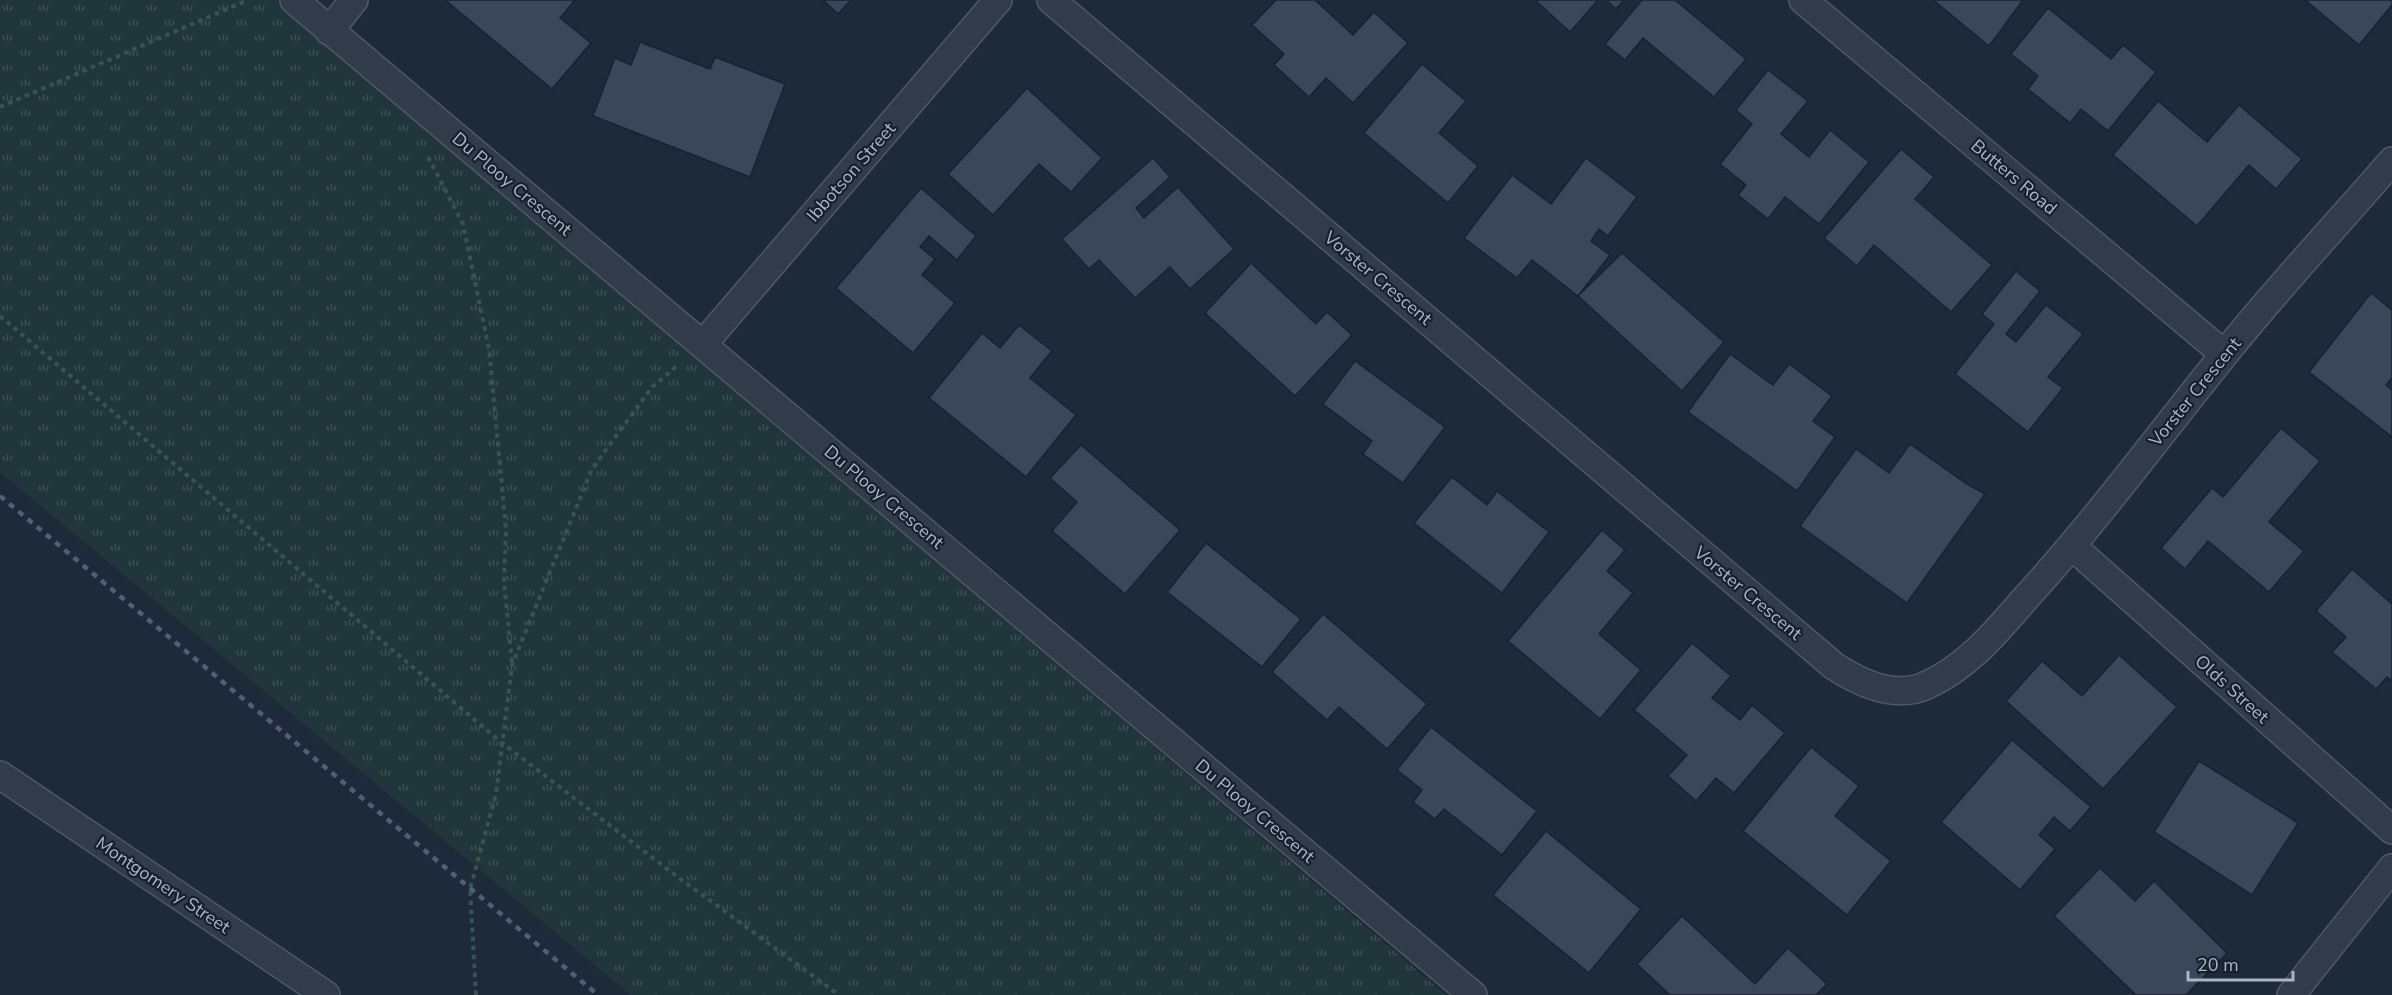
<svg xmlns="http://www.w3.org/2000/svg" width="2392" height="995" viewBox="0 0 2392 995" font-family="'Nunito Sans',sans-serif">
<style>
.grass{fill:url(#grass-tufts)}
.building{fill:#394759;stroke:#192230;stroke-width:1.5}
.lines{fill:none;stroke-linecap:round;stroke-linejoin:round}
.minor-casing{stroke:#4f5867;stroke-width:30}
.path{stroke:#3a5254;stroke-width:4;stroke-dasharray:4.5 4.5;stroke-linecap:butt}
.minor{stroke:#313b49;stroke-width:27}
.rail{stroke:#535f71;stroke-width:4.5;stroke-dasharray:6 6;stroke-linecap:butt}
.labels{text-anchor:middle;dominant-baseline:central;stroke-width:4.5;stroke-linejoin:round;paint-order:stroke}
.street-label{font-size:18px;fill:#abb5c6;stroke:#17202d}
</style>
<defs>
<pattern id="grass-tufts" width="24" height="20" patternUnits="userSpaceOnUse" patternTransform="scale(1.5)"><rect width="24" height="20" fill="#20363a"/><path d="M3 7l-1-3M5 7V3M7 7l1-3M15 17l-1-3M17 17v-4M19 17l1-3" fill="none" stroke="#3e5155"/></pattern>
</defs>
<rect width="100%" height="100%" fill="#1e2939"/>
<polygon class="grass" points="0,0 277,0 1446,995 631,995 0,472"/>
<g class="building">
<polygon points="445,0 575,0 560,18 591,43 552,89"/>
<polygon points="823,0 851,0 838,14"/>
<polygon points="1276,0 1315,0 1353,35 1374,12 1408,43 1353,103 1326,78 1309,97 1274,65 1284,54 1252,25"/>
<polygon points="1535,0 1598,0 1570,32"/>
<polygon points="1606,0 1624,0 1616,9"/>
<polygon points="1642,0 1675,0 1746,59 1714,97 1643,38 1625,60 1605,44"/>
<polygon points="1933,0 2023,0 1989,46"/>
<polygon points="2305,0 2392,0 2392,5 2359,45"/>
<polygon points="2048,8 2111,59 2123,45 2156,72 2108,131 2081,109 2070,123 2028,89 2038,76 2011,54"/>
<polygon points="640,42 710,69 715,57 785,84 750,177 593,116 615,58 631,65"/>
<polygon points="1422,64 1466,101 1439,133 1478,166 1448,203 1364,133"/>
<polygon points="1768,70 1808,101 1781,134 1809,157 1830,130 1869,162 1819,224 1785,197 1768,219 1738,195 1746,185 1720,164 1752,124 1736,110"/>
<polygon points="1027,88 1102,158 1071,192 1039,164 993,215 948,174"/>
<polygon points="2158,101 2207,142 2239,105 2302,159 2276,189 2249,165 2197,226 2113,155"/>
<polygon points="1901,149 1934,177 1915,199 1992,265 1951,312 1874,245 1857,266 1824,238"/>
<polygon points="1153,158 1170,177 1136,208 1144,218 1178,187 1234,249 1190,289 1170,267 1135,298 1099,260 1089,269 1062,239"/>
<polygon points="1586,158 1637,197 1608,236 1599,229 1591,241 1610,255 1578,296 1532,260 1517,278 1464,238 1512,175 1551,204"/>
<polygon points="921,188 976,236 957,260 929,236 920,247 935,259 922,275 955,303 913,353 836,288"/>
<polygon points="1622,253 1724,342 1682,391 1578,296"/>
<polygon points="1251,263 1316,324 1327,312 1352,335 1295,396 1205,313"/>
<polygon points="2016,271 2040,291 2006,334 2016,342 2046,305 2083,334 2048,377 2063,388 2028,432 1955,374 1994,324 1982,314"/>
<polygon points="2371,293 2392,310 2392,378 2386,385 2392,390 2392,437 2309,372"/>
<polygon points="1019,325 1052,351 1030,378 1076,415 1026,477 929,398 982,333 1000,348"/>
<polygon points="1730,354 1773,385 1789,364 1832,396 1813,421 1835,437 1797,491 1688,412"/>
<polygon points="1355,361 1445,427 1403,483 1363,454 1372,441 1323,404"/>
<polygon points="2281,428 2320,461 2269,522 2304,551 2269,592 2208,541 2185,569 2161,548 2212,488 2223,497"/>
<polygon points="1910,444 1967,484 1985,494 1907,603 1800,526 1856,449 1889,473"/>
<polygon points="1081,445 1180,530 1125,594 1052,531 1077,502 1050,478"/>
<polygon points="1452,477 1487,505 1497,491 1549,532 1502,593 1414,523"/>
<polygon points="1602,530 1625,550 1607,571 1633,593 1599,634 1641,670 1600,719 1508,641"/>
<polygon points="1206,543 1301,619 1262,667 1167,592"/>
<polygon points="2352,569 2392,604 2392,681 2387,677 2376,689 2332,652 2346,637 2316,611"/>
<polygon points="1323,614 1427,704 1387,749 1339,707 1327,720 1272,672"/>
<polygon points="1692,643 1731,676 1712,698 1740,720 1752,705 1785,733 1734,793 1716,778 1696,801 1668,776 1687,755 1634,710"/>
<polygon points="2119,655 2177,707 2103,789 2006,701 2042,661 2082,696"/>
<polygon points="1431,727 1537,811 1502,855 1444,809 1435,819 1413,802 1422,790 1397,770"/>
<polygon points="2012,740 2091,807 2070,831 2054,817 2039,835 2055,849 2020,890 1941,822"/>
<polygon points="1811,747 1859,786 1835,816 1891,861 1847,915 1743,831"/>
<polygon points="2199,761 2298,823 2252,895 2154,832"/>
<polygon points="1546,831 1641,909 1589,973 1493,895"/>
<polygon points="2100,868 2135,901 2154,881 2227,953 2186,995 2136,995 2054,916"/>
<polygon points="1682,916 1755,984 1788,948 1827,984 1816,995 1670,995 1637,964"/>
</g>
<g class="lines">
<defs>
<g id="minor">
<polyline points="294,0 1473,995"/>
<path d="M1051 0 1834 666C1860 683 1896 700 1927 685 1971 665 2000 627 2031 592 2099 517 2159 435 2223 356 2276 289 2336 226 2392 161"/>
<polyline points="1803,0 2224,354"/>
<polyline points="329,31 354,0"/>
<polyline points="704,343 998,0"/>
<polyline points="2072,546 2392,830"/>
<polyline points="0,775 326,995"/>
<polyline points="2291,995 2392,868"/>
</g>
</defs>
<use href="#minor" class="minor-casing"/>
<g class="path">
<polyline points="0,107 248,0"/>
<polyline points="428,157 463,224 489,349 506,529 504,580 512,664"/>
<polyline points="0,316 502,743 675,875 839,995"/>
<polyline points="476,995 470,889 496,794 512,665 592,469 652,387 678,365"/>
</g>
<use href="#minor" class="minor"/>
<polyline class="rail" points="0,496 598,995"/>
</g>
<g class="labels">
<g class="street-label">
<text transform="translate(851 172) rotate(-49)">Ibbotson Street</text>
<text transform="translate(2014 177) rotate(40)">Butters Road</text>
<text transform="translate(512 184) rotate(40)">Du Plooy Crescent</text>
<text transform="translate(1378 278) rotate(40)">Vorster Crescent</text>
<text transform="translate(2195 392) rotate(-51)">Vorster Crescent</text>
<text transform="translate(884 497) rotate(40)">Du Plooy Crescent</text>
<text transform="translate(1748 593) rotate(40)">Vorster Crescent</text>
<text transform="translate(2232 689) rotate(42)">Olds Street</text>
<text transform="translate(1255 811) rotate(40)">Du Plooy Crescent</text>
<text transform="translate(163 885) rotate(34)">Montgomery Street</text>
</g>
</g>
<path d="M2188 971v9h105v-9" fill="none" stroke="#abb5c6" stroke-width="3"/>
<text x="2197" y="971" font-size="18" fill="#abb5c6" stroke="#17202d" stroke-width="4.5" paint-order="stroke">20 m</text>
</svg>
